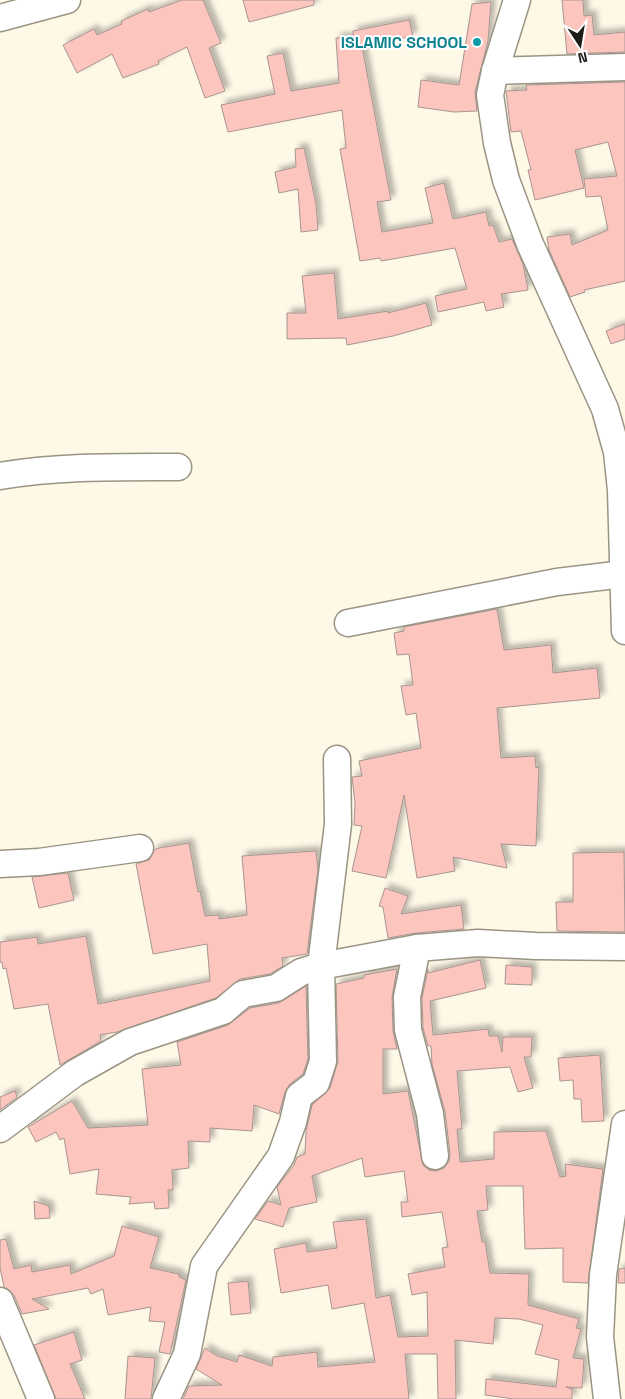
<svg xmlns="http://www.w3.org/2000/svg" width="625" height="1399" viewBox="0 0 625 1399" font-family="'Space Grotesk',sans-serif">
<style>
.building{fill:#fcc5bd;stroke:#a89491;filter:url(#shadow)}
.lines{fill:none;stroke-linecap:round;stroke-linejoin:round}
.minor-casing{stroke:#999484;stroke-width:29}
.minor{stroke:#fff;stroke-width:26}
.culture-dot{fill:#0f9aa8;stroke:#fff;stroke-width:2}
.labels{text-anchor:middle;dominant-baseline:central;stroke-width:4;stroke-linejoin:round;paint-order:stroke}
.culture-label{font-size:16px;font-weight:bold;fill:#0d838f;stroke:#fff;text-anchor:end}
</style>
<defs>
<filter id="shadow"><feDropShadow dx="4.5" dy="-4.5" stdDeviation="2.5" flood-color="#0004"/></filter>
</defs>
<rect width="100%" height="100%" fill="#fef8e6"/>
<g class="building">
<polygon points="182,0 203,0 221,43 209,48 225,91 205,98 187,47 158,61 159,64 123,78 112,54 77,73 63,45 94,29 97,35 122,24 121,21 148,9 149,12"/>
<polygon points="243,0 314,0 314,5 249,22"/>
<polygon points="562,0 583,0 584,16 592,15 594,35 625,32 625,52 567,54"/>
<polygon points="491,2 488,41 475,92 477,111 454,112 418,107 421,80 459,85 472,4"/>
<polygon points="409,20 413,36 362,47 391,200 377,202 382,232 433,223 425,188 444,183 453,219 486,212 489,226 493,225 499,242 512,239 523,264 528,290 501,294 504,307 486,311 484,302 438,312 435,296 467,289 455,248 381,261 380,258 360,261 340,149 346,148 342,110 228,132 221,105 275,94 267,56 283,53 291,91 339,83 336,38 353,37 353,31"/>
<polygon points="625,82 625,281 584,290 585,292 570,297 549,250 547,237 570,234 572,245 608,230 601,196 586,197 584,179 617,176 608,142 575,150 584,188 535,200 528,170 531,170 521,131 511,132 506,91 527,90 526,85"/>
<polygon points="304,148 316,204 318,230 301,232 298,189 279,193 275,172 296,167 295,149"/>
<polygon points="334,273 338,319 388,311 388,313 426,303 432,325 393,336 347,345 346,338 287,339 287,313 306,313 302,276"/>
<polygon points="625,324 625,339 611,344 606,331"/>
<polygon points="497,609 504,650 551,645 553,673 597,668 600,698 497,708 501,758 535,756 536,768 539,767 536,846 501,844 507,868 453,857 455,871 417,878 404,795 386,878 352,871 362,826 354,825 355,803 352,777 362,776 359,761 421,748 416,713 406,715 401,686 413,685 409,654 397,655 394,633 404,631 404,627"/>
<polygon points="189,843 198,892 200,891 205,916 219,915 219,919 247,915 242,856 316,851 318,869 307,954 282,958 283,966 270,974 240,979 216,998 117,1032 100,1035 101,1041 60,1065 48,1004 14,1009 6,968 3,969 2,962 0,962 0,942 37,937 38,944 86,936 98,1004 210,981 207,944 153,954 136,864 149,860 154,850 159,848"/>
<polygon points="624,852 625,932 557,931 556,902 573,902 573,853"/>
<polygon points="68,873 74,900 39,908 32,877"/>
<polygon points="385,888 408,896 401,914 461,905 464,929 416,933 388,938 383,907 379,906"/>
<polygon points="480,960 486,988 430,1001 433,1035 488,1029 489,1036 498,1036 502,1052 503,1037 532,1037 531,1057 524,1057 533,1088 518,1092 510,1067 457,1071 462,1129 457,1129 460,1162 494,1159 494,1132 546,1131 560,1177 566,1176 565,1164 603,1169 588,1283 563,1282 563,1248 525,1249 523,1186 486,1186 488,1210 477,1211 482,1242 485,1242 490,1273 529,1274 528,1305 579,1319 576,1328 581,1329 573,1358 584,1359 582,1388 566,1387 572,1389 572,1399 514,1399 485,1395 486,1379 556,1387 559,1360 535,1354 543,1325 519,1319 495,1318 493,1344 455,1340 456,1399 438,1399 437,1354 405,1354 409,1399 183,1399 189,1386 222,1385 196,1369 205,1348 217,1356 237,1362 239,1355 272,1366 273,1357 317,1352 318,1367 375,1362 364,1303 332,1309 328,1285 281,1293 274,1249 306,1243 307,1252 337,1248 333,1222 366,1219 376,1298 390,1295 398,1337 428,1336 427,1292 412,1295 408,1274 445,1267 442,1248 448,1247 442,1212 402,1217 401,1202 408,1202 404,1171 365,1177 362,1158 312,1176 317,1202 289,1208 283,1227 255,1219 268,1201 281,1205 277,1187 294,1165 297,1157 305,1154 306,1131 312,1105 330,1088 338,1061 336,984 364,978 364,975 397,969 392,997 393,1031 397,1049 383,1049 383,1094 408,1091 423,1165 429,1170 436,1171 444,1168 449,1161 450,1154 445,1112 432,1064 431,1046 428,1046 423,1028 422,998 428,969 428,973"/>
<polygon points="506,965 532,967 532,985 505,984"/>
<polygon points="306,986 308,1059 303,1074 290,1084 285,1092 279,1114 254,1105 252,1131 210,1128 210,1142 188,1141 189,1168 172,1170 173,1190 168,1190 169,1208 155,1209 154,1202 129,1204 131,1197 96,1194 99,1169 70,1174 64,1138 60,1140 56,1132 36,1142 28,1127 72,1101 88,1128 148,1125 142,1069 181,1065 177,1042 228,1025 250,1008 279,1003"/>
<polygon points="600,1055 604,1121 582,1122 581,1099 574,1099 573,1080 560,1081 558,1058"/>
<polygon points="15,1091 17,1097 0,1110 0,1097"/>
<polygon points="34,1201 49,1206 50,1218 35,1219"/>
<polygon points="122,1226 159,1237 150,1268 179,1274 179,1277 186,1280 170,1354 159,1352 165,1322 149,1321 151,1307 108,1315 103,1289 91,1294 88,1288 32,1299 49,1309 22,1314 14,1295 4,1287 0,1268 0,1240 6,1239 14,1269 31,1265 32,1272 70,1265 71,1274 114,1256"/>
<polygon points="625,1268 625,1283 618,1283 619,1269"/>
<polygon points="248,1281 251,1313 231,1315 228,1283"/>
<polygon points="74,1332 82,1360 70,1364 85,1399 56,1399 34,1345"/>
<polygon points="128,1356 155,1358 151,1399 125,1399"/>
</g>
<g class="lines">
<defs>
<g id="minor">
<polyline points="517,0 495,71 490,95 497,143 506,180 530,244 605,409 617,452 621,490 625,631"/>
<polyline points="0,18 67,0"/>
<polyline points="495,71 625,67"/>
<path d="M0 476C59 466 118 467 178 467"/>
<polyline points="348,623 557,582 624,574"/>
<polyline points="0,864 39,862 140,848"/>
<polyline points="417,948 407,997 408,1030 430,1114 435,1156"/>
<polyline points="0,1129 75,1073 130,1042 223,1011 243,994 276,988 301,972 321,966 417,948 478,943 536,946 625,947"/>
<polyline points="0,1301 41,1399"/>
<polyline points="166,1399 187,1354 204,1266 281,1156 293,1122 299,1096 316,1083 323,1061 321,966 338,824 337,759"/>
<polyline points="607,1399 600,1337 603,1275 625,1124"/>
</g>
</defs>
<use href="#minor" class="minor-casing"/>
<use href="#minor" class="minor"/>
</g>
<circle class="culture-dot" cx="477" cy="42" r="5"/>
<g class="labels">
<g class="culture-label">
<text x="467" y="42">ISLAMIC SCHOOL</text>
</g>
</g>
<g transform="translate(580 45) rotate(168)" stroke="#ffffff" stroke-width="4" paint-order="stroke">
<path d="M0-4L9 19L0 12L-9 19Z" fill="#1e1c16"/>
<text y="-8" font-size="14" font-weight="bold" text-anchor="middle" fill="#1e1c16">N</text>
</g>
</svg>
